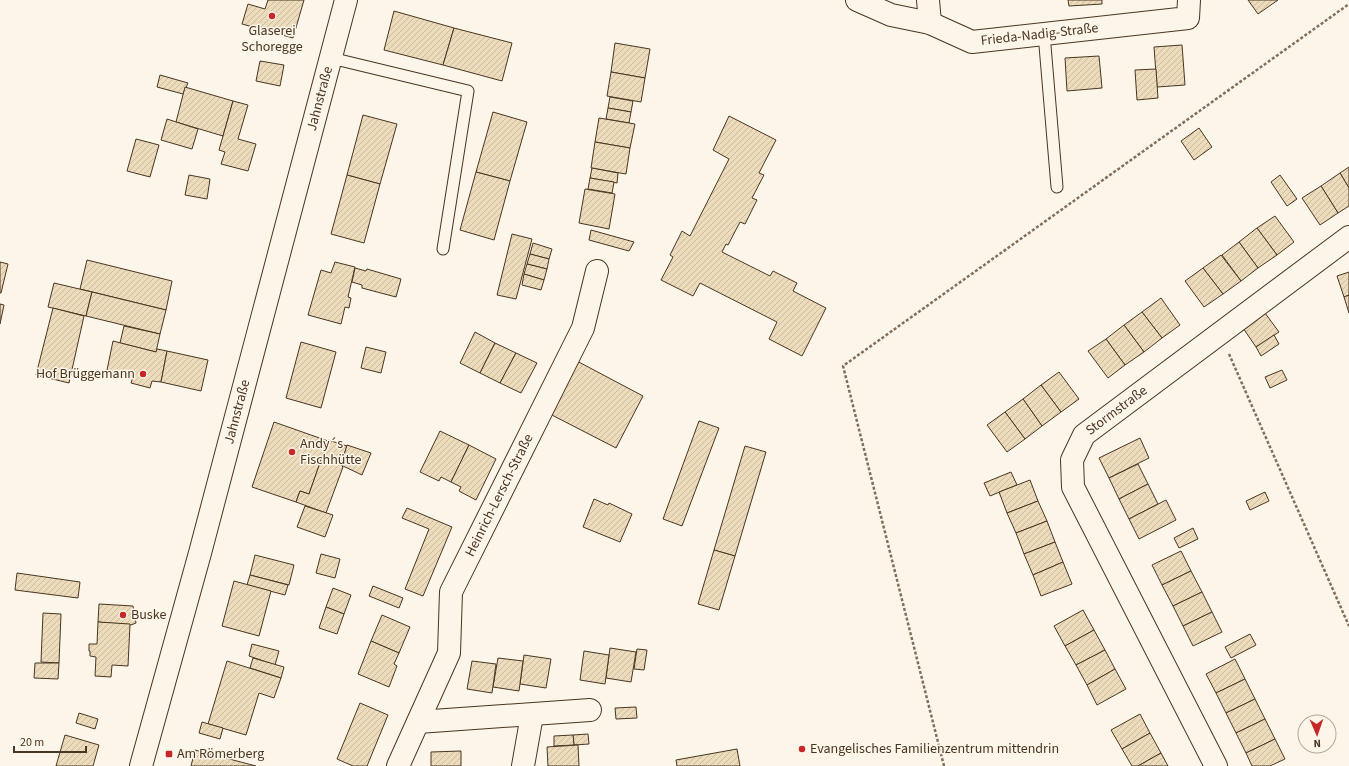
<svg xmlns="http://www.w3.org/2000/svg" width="1349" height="766" viewBox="0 0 1349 766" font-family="'Source Sans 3',sans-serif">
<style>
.building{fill:url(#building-hatch);stroke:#4a3520}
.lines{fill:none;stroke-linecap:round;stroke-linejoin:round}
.lane-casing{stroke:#4a3520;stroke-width:13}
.street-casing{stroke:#4a3520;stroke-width:24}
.secondary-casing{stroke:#4a3520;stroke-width:24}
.path{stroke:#7f6f5c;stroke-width:2.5;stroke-dasharray:3 2;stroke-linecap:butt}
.lane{stroke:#fbf6e9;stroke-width:11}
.street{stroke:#fbf6e9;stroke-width:22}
.secondary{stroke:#fbf6e9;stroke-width:22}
.poi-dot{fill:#c62828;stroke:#fbf6e9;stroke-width:1.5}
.labels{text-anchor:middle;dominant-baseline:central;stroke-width:3;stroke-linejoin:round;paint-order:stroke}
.poi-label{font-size:14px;fill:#4a3520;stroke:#fbf6e9;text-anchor:start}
.street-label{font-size:14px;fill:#4a3520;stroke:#fbf6e9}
</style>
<defs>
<pattern id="building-hatch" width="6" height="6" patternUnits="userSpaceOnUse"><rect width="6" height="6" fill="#ecdcbc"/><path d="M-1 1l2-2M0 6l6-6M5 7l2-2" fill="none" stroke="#ccbda1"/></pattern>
</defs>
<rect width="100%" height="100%" fill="#fbf6e9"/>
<g class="building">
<polygon points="268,0 304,0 293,38 242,24 248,4 265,9"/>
<polygon points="1068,0 1102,0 1102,4 1069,6"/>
<polygon points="1248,0 1278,0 1258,14"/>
<polygon points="394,11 454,28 443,65 384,50"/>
<polygon points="454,28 512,43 502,81 443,65"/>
<polygon points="615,43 650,49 645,78 611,72"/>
<polygon points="1182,45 1185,85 1157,87 1154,47"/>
<polygon points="1099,56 1102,88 1067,91 1065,58"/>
<polygon points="260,61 284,65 280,86 256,81"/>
<polygon points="1156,69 1158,98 1137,100 1135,70"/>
<polygon points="611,72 645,78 641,102 607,96"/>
<polygon points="160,75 188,83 183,94 157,87"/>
<polygon points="185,87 233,101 223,136 176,122"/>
<polygon points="610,97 633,101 631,112 608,108"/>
<polygon points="233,101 248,105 238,139 256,144 248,171 221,164 225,152 219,150"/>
<polygon points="608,108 631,112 629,123 606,119"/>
<polygon points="493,112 527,122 510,181 476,172"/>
<polygon points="363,115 397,124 380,184 347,175"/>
<polygon points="729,116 776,140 759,173 764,175 752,198 757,200 745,224 740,222 728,245 726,244 722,252 770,276 773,271 797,283 793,291 826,308 802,356 769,339 777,322 700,283 693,296 661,280 673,257 670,255 682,231 690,236 729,159 713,150"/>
<polygon points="599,118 635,124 630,148 595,142"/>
<polygon points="167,119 198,129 192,149 161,140"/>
<polygon points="1199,128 1212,147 1194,160 1181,141"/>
<polygon points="136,139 159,145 150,177 127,171"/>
<polygon points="595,142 630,148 626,174 591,168"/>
<polygon points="1349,167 1349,188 1340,173"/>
<polygon points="592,168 618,173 617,183 590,178"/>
<polygon points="476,172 510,181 494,240 460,230"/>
<polygon points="1340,173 1349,188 1349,206 1338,213 1321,186"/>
<polygon points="189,175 210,179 207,199 185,195"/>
<polygon points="347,175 380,184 364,243 331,234"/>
<polygon points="1280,175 1297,199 1287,206 1271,182"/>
<polygon points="590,178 614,182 612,193 588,189"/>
<polygon points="1321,186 1338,213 1320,225 1302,198"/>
<polygon points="585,189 615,194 609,229 579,223"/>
<polygon points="1275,216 1294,242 1277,255 1257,228"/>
<polygon points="1257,228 1277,255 1258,268 1239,242"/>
<polygon points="591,230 634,242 629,251 589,240"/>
<polygon points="512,234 532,239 516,299 497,295"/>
<polygon points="1239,242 1258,268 1241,281 1222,255"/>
<polygon points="533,243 552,249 549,259 530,254"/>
<polygon points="530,254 549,259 547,269 527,264"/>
<polygon points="1221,255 1241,281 1223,294 1203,268"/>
<polygon points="87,260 172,281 166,310 80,289"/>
<polygon points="0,262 8,264 1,293 0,293"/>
<polygon points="335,262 355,267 348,297 351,298 349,308 345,307 341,324 308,315 321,270 331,273"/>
<polygon points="527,264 547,269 544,280 524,274"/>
<polygon points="355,268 366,271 367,269 401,279 396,297 362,288 362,285 352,282"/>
<polygon points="1203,268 1223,294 1204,307 1185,281"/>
<polygon points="1349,272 1349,295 1344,297 1337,276"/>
<polygon points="524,274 544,280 541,290 522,285"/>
<polygon points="54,283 92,292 86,316 48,307"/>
<polygon points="92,292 166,310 160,334 86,316"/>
<polygon points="1349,295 1349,313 1344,297"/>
<polygon points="1161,298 1180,325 1162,338 1142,312"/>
<polygon points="0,304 4,305 0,324"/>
<polygon points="53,308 84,316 69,383 36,375"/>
<polygon points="1142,312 1162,338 1144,352 1124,325"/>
<polygon points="1265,313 1279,332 1256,347 1243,328"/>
<polygon points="1124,325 1144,352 1125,365 1106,339"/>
<polygon points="124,326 160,334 156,352 120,343"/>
<polygon points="475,332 495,343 480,373 460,363"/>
<polygon points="1274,335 1279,344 1261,356 1256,347"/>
<polygon points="1106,339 1125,365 1108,378 1088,351"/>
<polygon points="113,341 156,352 157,349 167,351 161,382 152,381 150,388 131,383 133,377 107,370"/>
<polygon points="301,342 336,352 321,408 286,398"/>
<polygon points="495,343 516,353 500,383 480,373"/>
<polygon points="366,347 386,352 381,373 361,368"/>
<polygon points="167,351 208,360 201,391 161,382"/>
<polygon points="516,353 537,363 521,393 500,383"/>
<polygon points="575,360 643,396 616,448 548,413"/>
<polygon points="1282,370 1287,380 1270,388 1265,377"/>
<polygon points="1059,372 1079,399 1061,412 1041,385"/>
<polygon points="1041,385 1061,412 1042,426 1023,399"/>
<polygon points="1023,399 1042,426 1025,439 1005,412"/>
<polygon points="1005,412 1025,439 1007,452 987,425"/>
<polygon points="699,421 719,428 682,526 663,519"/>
<polygon points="274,422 328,441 309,494 300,491 296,502 252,487"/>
<polygon points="440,431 469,445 451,482 441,477 439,481 420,472"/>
<polygon points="1140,438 1149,458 1109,478 1099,458"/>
<polygon points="328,440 347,446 341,465 343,467 326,513 296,502 300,491 309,494"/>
<polygon points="347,445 371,453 362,475 341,465"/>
<polygon points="469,445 496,459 476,500 459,491 461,487 451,482"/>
<polygon points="745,446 766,452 735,556 714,550"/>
<polygon points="1138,464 1148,484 1119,499 1109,478"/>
<polygon points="1011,472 1017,485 990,496 984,483"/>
<polygon points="1030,480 1038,501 1007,513 999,492"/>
<polygon points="1148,484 1158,504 1129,519 1119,499"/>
<polygon points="1265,492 1269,501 1250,510 1246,501"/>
<polygon points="594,499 608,505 609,503 632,514 620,542 583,527"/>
<polygon points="1166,500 1176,520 1139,539 1129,519"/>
<polygon points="1038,501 1047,521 1016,533 1007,513"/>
<polygon points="305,506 333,515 325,537 297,527"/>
<polygon points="407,508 452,527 423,596 405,589 429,529 402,518"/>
<polygon points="1047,521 1055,542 1024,554 1016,533"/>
<polygon points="1193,528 1198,539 1179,548 1174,538"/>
<polygon points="1055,542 1063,562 1033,575 1024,554"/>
<polygon points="714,550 735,556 719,610 698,604"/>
<polygon points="1181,551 1191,571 1162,585 1152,565"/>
<polygon points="321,554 340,559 335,578 316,573"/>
<polygon points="255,555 294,565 289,585 250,575"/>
<polygon points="1063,562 1072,584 1041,596 1033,575"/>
<polygon points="1191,571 1202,592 1173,606 1162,585"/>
<polygon points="17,573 80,582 78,598 15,590"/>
<polygon points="250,575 288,585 285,595 247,585"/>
<polygon points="234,581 271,591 259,636 222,626"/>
<polygon points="373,586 403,598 399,608 369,596"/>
<polygon points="333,588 351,595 344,614 326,607"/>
<polygon points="1202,592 1212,612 1183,626 1173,606"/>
<polygon points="99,604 133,606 136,623 131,625 98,622"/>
<polygon points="326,607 344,614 337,634 319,628"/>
<polygon points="1083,610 1094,630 1065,646 1054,626"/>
<polygon points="1212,612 1222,632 1193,646 1183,626"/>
<polygon points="43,613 61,614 59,663 41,662"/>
<polygon points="382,615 410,627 399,653 371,641"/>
<polygon points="98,622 130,624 128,666 112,665 111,677 95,676 96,657 90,656 90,651 89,651 89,644 97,644"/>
<polygon points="1094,630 1105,650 1076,665 1065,646"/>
<polygon points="1250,634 1256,645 1231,658 1225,647"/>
<polygon points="371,641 399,653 394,664 397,666 389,687 358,674"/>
<polygon points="252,644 279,651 275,665 249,656"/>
<polygon points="610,648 636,652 631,682 606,678"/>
<polygon points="637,649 647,650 644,670 634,669"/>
<polygon points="1105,650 1115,669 1087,685 1076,665"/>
<polygon points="584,651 609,655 605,684 580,680"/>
<polygon points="524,655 551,659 546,688 520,684"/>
<polygon points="253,658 284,667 281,678 250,668"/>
<polygon points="498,658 523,661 519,691 493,687"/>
<polygon points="1235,659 1245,679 1216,693 1206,674"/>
<polygon points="227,661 281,678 274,698 259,693 246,735 208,724"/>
<polygon points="472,661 496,664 492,693 467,689"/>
<polygon points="35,663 59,663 58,679 34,678"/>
<polygon points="1115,669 1126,689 1097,705 1087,685"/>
<polygon points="1245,679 1255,699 1226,713 1216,693"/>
<polygon points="1255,699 1265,719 1236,733 1226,713"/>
<polygon points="360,703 388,715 367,766 353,766 337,759"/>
<polygon points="636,707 637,718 616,719 615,708"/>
<polygon points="79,713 98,719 95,729 76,723"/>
<polygon points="1140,714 1150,733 1122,749 1111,730"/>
<polygon points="1265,719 1275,739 1246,753 1236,733"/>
<polygon points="202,722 223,728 220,739 199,733"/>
<polygon points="1150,733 1161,753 1138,766 1132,766 1122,749"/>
<polygon points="588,734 589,744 574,745 573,735"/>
<polygon points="65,735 99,745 93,766 56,766"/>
<polygon points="573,735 574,745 554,746 554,736"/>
<polygon points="1275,739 1285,759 1270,766 1252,766 1246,753"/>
<polygon points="578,745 579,766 548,766 547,747"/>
<polygon points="737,749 740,766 677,766 676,760"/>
<polygon points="195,750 256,766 191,766"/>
<polygon points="461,751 461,766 431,766 431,752"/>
<polygon points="1161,753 1168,766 1138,766"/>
</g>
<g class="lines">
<defs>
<g id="lane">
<polyline points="1044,34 1057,187"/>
<polyline points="331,58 468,91 443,249"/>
</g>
<g id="street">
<path id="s1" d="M857 0 891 15 930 23 972 42 1188 18 1189 0"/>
<polyline points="928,0 930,23"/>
<polyline points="418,722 590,710"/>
<path id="s2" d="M398 766 449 653 451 592 583 328 597 271"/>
<polyline points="523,766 532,715"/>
<path id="s3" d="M1216 766 1073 487 1072 460 1084 435 1349 237"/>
</g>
<g id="secondary">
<path id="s4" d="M141 766 200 553 346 0"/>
</g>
</defs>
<use href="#lane" class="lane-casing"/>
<use href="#street" class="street-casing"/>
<use href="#secondary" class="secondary-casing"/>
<g class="path">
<polyline points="1229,354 1349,626"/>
<polyline points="944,766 843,366 1349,4"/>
</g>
<use href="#lane" class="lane"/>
<use href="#street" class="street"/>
<use href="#secondary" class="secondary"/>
</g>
<g class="poi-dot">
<circle cx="272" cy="16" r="4"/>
<circle cx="143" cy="374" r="4"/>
<circle cx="292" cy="452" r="4"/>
<circle cx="123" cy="615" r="4"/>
<circle cx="802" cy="749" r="4"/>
<rect x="165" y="750" width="8" height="8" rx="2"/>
</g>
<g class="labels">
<g class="poi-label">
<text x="272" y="31" text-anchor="middle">Glaserei<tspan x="272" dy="16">Schoregge</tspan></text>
<text x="135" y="374" text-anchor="end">Hof Brüggemann</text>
<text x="300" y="444">Andy´s<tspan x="300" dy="16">Fischhütte</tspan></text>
<text x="131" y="615">Buske</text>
<text x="810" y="749">Evangelisches Familienzentrum mittendrin</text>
<text x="177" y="754">Am Römerberg</text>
</g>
<g class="street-label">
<text stroke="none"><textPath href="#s1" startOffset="191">Frieda-Nadig-Straße</textPath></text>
<text stroke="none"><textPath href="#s4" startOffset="691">Jahnstraße</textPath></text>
<text stroke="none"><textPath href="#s3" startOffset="409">Stormstraße</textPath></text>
<text stroke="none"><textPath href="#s4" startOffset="367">Jahnstraße</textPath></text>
<text stroke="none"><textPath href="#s2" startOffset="293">Heinrich-Lersch-Straße</textPath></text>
</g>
</g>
<g transform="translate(1317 734) rotate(178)"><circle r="19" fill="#fbf6e9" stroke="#b4a999"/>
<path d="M0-3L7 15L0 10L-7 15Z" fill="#c62828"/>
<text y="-6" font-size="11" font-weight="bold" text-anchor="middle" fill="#4a3520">N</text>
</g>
<path d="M14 746v6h72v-6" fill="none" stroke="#4a3520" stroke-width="2"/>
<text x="20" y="746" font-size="12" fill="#4a3520" stroke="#fbf6e9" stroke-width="3" paint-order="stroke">20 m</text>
</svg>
